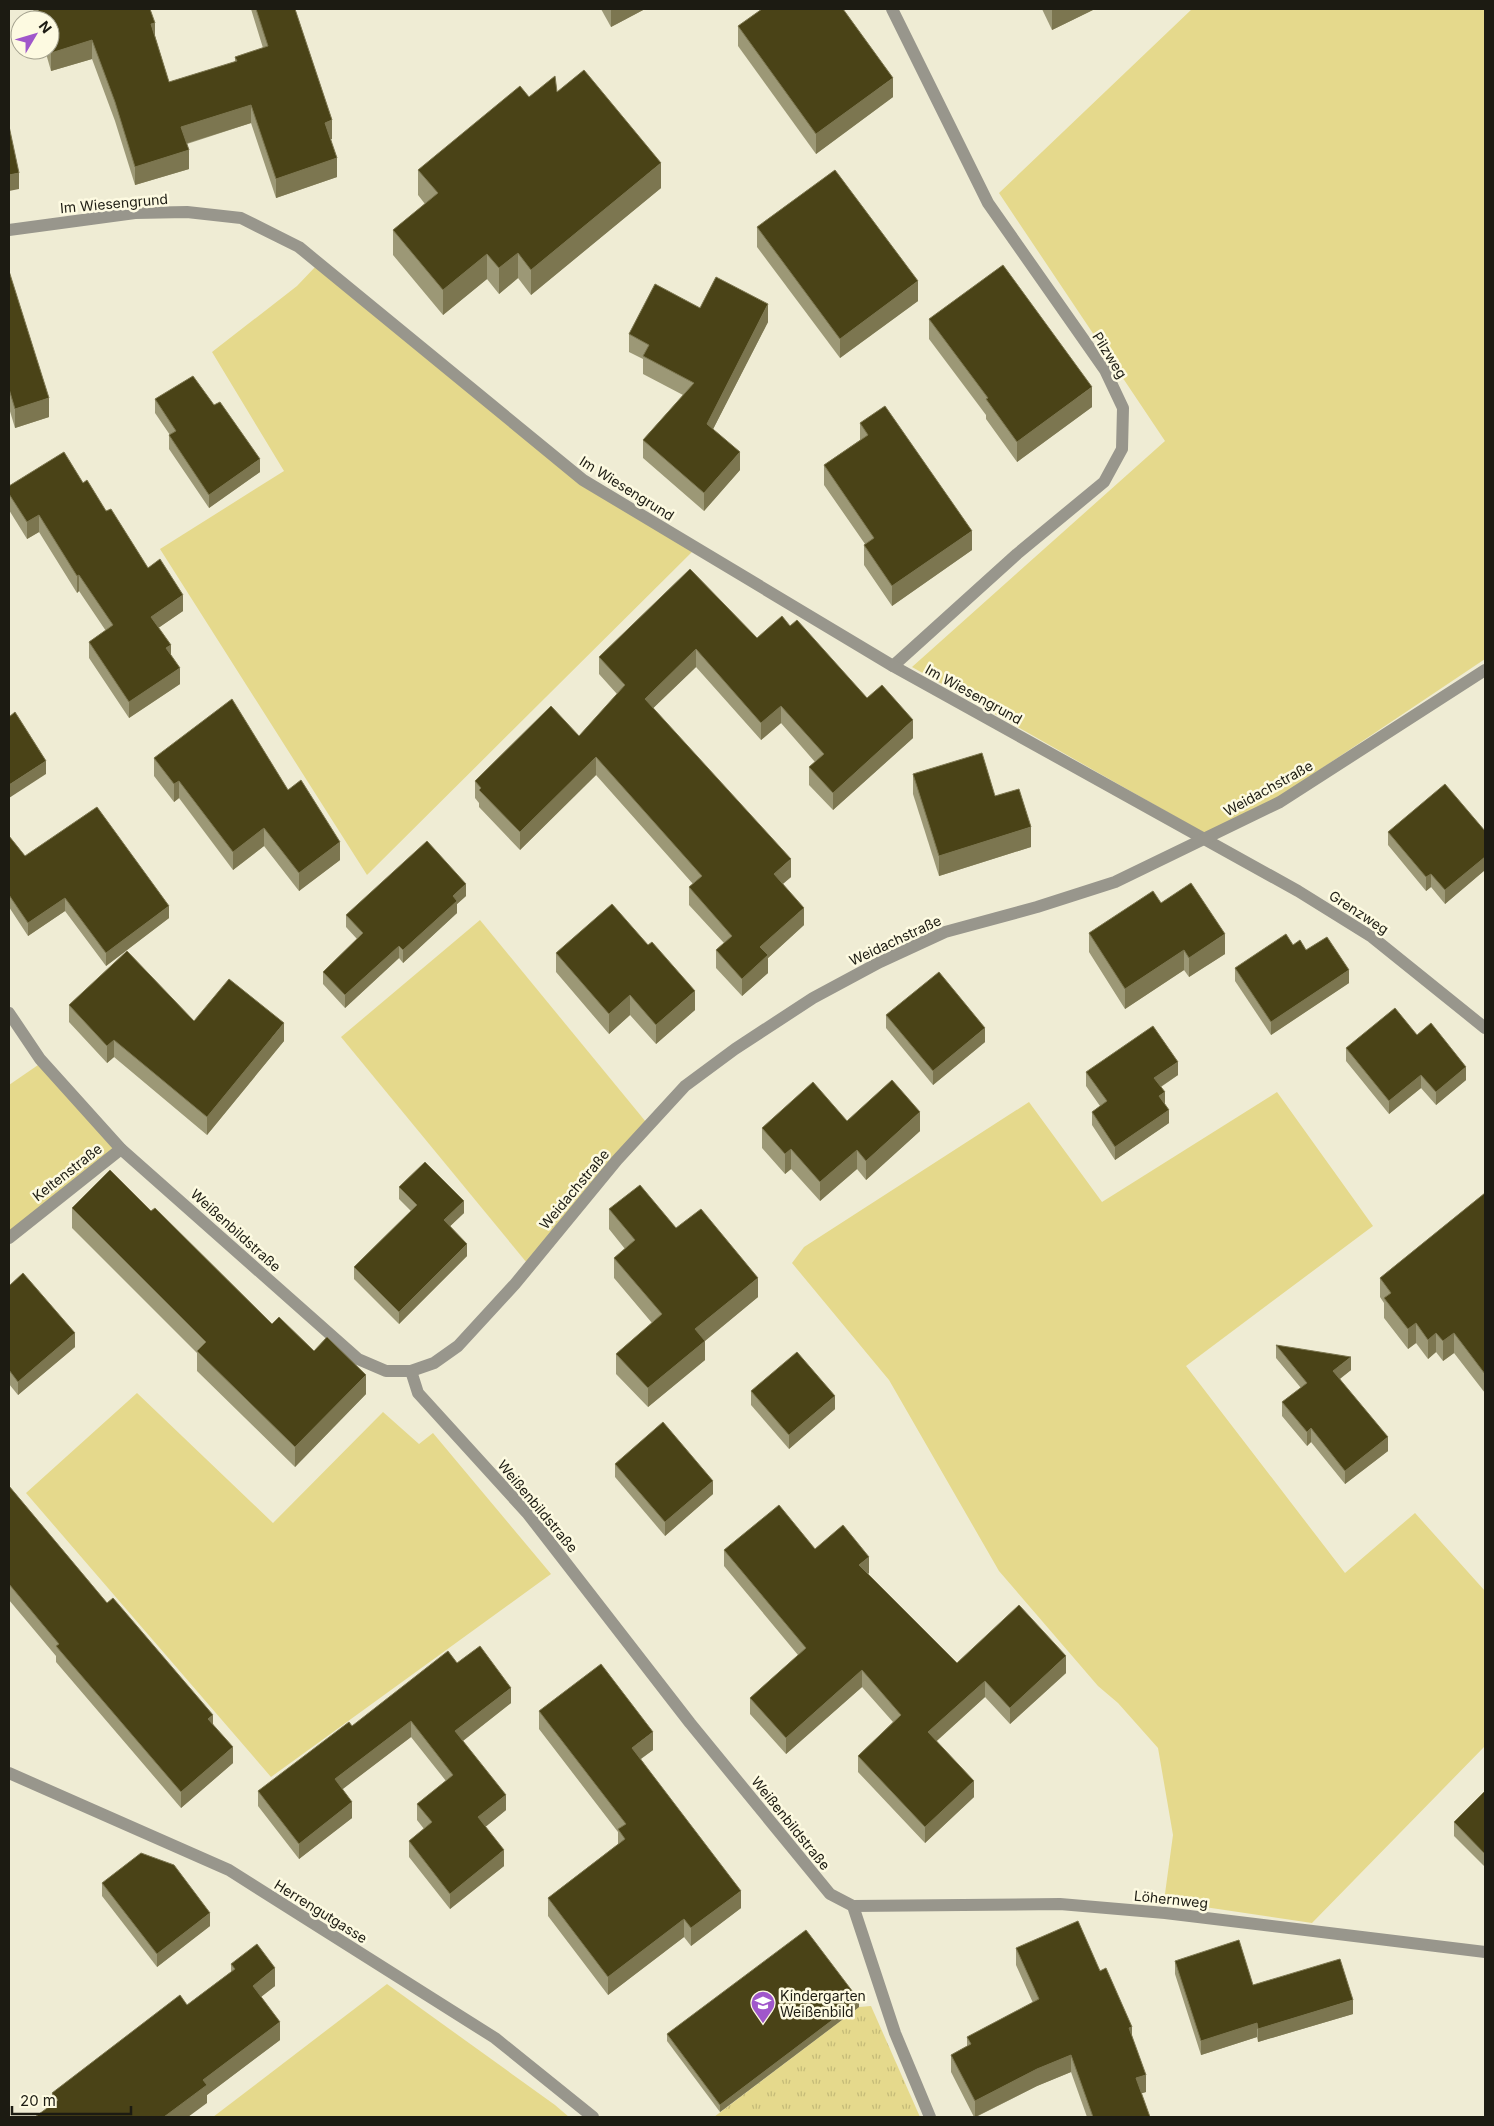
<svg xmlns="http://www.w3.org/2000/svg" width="1494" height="2126" viewBox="0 0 1494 2126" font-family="Inter,sans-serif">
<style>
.grass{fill:#e5d98c}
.park{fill:url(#park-tufts)}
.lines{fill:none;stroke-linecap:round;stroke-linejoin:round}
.street{stroke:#98968c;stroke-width:12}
.wall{fill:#9c9876}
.shaded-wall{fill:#7c7650}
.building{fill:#4a4317;stroke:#7c7650}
.labels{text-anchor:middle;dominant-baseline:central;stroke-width:5;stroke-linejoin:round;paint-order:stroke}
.street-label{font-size:14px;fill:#1c1b12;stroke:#fdfae1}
.poi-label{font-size:14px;fill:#1c1b12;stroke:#fdfae1;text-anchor:start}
</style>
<defs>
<pattern id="park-tufts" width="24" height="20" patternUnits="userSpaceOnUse" patternTransform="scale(1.25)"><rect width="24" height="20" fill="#e5d98c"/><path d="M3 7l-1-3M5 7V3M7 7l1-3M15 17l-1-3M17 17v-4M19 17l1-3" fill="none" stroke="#c4ba78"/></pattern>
</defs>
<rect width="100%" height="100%" fill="#efecd4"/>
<g class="grass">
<polygon points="1192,9 1485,9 1485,659 1273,801 1206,834 912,667 1165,441 999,193"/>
<polygon points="317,265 581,481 695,549 367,875 160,549 284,471 212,352 297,286"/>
<polygon points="480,920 646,1122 527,1263 341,1037"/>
<polygon points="41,1063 117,1149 9,1236 9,1085"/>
<polygon points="1277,1092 1373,1226 1186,1366 1345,1573 1415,1513 1485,1591 1485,1746 1312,1923 1164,1901 1173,1835 1158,1748 1118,1703 1098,1686 999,1571 889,1380 792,1263 804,1247 1029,1102 1102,1202"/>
<polygon points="137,1393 273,1523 383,1412 419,1444 433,1433 551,1574 271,1777 26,1493"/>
<polygon points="387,1984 555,2105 569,2117 213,2117"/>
</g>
<polygon class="park" points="871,2006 920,2117 714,2117 859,2007"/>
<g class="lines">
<g class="street">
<polyline points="892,9 988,203 1105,370 1123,408 1122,449 1104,482 1017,554 893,666"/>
<polyline points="9,230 135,213 187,212 241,218 299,247 583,480 893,666 1298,891 1372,937 1485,1028"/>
<polyline points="9,1013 40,1059 121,1149 358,1359 386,1371 411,1371 418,1393 528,1514 690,1723 830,1894 853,1906 895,2033 930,2117"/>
<polyline points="9,1238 121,1149"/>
<polyline points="411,1371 434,1363 458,1346 515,1284 617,1160 685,1086 735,1049 813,998 880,962 945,932 1037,907 1115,882 1280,802 1485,670"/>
<polyline points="9,1773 229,1870 495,2038 593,2117"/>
<polyline points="853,1906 1060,1904 1165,1913 1485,1952"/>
</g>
</g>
<g class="wall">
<polygon points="33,9 150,9 155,36 169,82 235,62 235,57 263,48 251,9 295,9 332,139 331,139 337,177 276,198 251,123 187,144 189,169 135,185 115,121 92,59 51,71 45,50 50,50 50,20 36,20"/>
<polygon points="601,9 645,9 611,27"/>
<polygon points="1042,9 1095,9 1052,30"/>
<polygon points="738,26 893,97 816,154 738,46"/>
<polygon points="557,92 661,188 531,295 518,278 499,294 487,279 443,315 393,255 393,230 425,204 418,195 418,170 529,97"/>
<polygon points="757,227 918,301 840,358 757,247"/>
<polygon points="9,271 49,417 15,428 9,408"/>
<polygon points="700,308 768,322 713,429 740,470 704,511 643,458 643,440 683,395 643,374 643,359 629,352 629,334"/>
<polygon points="929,319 1092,407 1017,462 986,419 986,415 929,339"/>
<polygon points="155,399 260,472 209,508 169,449 169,435 170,435 155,413"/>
<polygon points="860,423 972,550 892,606 864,565 864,545 865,544 824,485 824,465 860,440"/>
<polygon points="83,483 106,511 148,568 183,611 158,628 171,655 180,684 129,718 89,658 89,642 106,631 79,591 77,593 39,532 27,539 9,510 9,486"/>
<polygon points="790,626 867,698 913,738 833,810 809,785 809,767 815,762 781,723 761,740 696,667 653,708 791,877 783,884 804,925 768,958 768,973 742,996 716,968 716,950 724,943 689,905 689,887 693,884 596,775 520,850 479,807 479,803 475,798 475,781 579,736 617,694 599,674 599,657 757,638"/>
<polygon points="154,758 288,790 340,860 299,891 264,846 233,870 179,798 174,802 154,776"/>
<polygon points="913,774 995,796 1031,847 939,876 913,794"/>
<polygon points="1485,831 1485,870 1445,904 1431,887 1426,891 1388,845 1388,832"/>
<polygon points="9,836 25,856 169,918 106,966 65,911 28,936 9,907"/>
<polygon points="466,896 457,904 457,913 403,963 399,958 345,1008 323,984 323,972 357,939 346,927 346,915"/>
<polygon points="1161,903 1225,954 1189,977 1184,970 1125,1009 1089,952 1089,933"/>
<polygon points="1306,950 1349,983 1271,1035 1235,981 1235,968"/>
<polygon points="556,953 695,1010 656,1044 630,1015 609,1034 556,972"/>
<polygon points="69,1005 194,1021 284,1041 207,1135 114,1057 107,1063 69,1022"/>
<polygon points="886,1015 985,1042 933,1085 886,1028"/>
<polygon points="1417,1035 1466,1080 1436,1105 1421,1088 1389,1114 1346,1061 1346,1048"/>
<polygon points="1086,1072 1178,1075 1161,1087 1169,1123 1115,1160 1092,1125 1092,1112 1100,1106 1086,1086"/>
<polygon points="847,1121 920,1131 866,1180 857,1169 820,1201 791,1169 785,1174 762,1148 762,1128"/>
<polygon points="399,1187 464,1213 450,1226 467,1256 399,1324 354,1279 354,1267 411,1211 399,1199"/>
<polygon points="1485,1193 1485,1393 1454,1353 1443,1361 1436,1352 1428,1359 1416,1343 1408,1349 1384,1318 1384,1303 1380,1297 1380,1278"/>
<polygon points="72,1208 151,1211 272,1324 314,1351 366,1394 295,1467 197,1371 197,1353 72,1228"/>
<polygon points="609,1209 676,1228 758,1297 705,1341 705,1360 648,1407 616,1374 616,1354 652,1323 614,1278 614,1258 625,1249 609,1229"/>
<polygon points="9,1286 75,1347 18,1395 9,1384"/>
<polygon points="1276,1345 1351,1370 1340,1379 1388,1451 1345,1484 1311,1442 1307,1446 1282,1416 1282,1402 1301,1388 1276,1358"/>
<polygon points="751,1391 835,1409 789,1449 751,1405"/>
<polygon points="615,1464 713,1494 665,1536 615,1477"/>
<polygon points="9,1486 107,1603 213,1724 233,1763 181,1808 56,1662 56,1656 9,1600"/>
<polygon points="815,1549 869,1573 868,1574 957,1663 1066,1673 1010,1724 985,1697 936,1741 974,1797 925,1843 858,1772 858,1756 893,1722 862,1687 786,1754 750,1714 750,1698 798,1655 724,1566 724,1550"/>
<polygon points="457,1663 511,1703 463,1741 506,1810 485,1827 504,1866 450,1909 409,1857 409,1841 424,1829 417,1820 417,1804 446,1781 411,1737 342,1789 352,1818 299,1859 258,1806 258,1791 352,1726"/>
<polygon points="539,1711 653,1750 641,1759 741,1908 691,1946 684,1937 608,1995 548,1916 548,1898 618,1844 618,1832 539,1729"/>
<polygon points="1485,1791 1485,1867 1454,1836 1454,1822"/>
<polygon points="102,1883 210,1926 157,1967 102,1896"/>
<polygon points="1016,1948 1100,1971 1132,2036 1146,2092 1141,2093 1150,2117 1087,2117 1071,2072 1037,2086 976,2117 974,2117 951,2072 951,2055 967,2046 967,2037 1033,2003 1016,1965"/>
<polygon points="1175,1961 1253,1985 1353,2014 1258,2042 1257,2037 1201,2055 1175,1974"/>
<polygon points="231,1964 275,1986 261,1997 280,2040 207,2095 207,2103 52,2104 52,2093 187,2005 231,1972"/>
<polygon points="859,2007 720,2112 667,2041 667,2034"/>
<polygon points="1485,2015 1485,2032 1484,2029 1484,2016"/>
</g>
<g class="shaded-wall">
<polygon points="611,9 645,9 611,27"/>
<polygon points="1056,9 1095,9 1052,30 1052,10"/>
<polygon points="155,23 155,41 151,24"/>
<polygon points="92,40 92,59 51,71 51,53"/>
<polygon points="893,78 893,97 816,154 816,134"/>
<polygon points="251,105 251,123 181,145 181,127"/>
<polygon points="332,120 332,139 325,141 325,123"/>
<polygon points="189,150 189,169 135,185 135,167"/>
<polygon points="337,158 337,177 276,198 276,179"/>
<polygon points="661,163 661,188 531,295 531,270"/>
<polygon points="19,173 19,189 9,191 9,175"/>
<polygon points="518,253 518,278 499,294 499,268"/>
<polygon points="487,254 487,279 443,315 443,290"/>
<polygon points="918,281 918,301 840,358 840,339"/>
<polygon points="768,304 768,322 707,441 707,424"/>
<polygon points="1092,387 1092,407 1017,462 1017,442"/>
<polygon points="49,398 49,417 15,428 15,409"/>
<polygon points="740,452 740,470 704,511 704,493"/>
<polygon points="260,459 260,472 209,508 209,495"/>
<polygon points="39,515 39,532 27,539 27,522"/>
<polygon points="972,531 972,550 892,606 892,586"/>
<polygon points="79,575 79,591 77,593 77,576"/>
<polygon points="183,595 183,611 151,633 151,617"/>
<polygon points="171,645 171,662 166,648"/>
<polygon points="696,649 696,667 645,716 645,699"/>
<polygon points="180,668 180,684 129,718 129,702"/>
<polygon points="781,706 781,723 761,740 761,723"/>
<polygon points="913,720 913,738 833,810 833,793"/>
<polygon points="596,757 596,775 520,850 520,832"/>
<polygon points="46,761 46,774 9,798 9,785"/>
<polygon points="179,781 179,798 174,802 174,784"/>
<polygon points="1031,827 1031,847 939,876 939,856"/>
<polygon points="264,828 264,846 233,870 233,852"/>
<polygon points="340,842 340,860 299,891 299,873"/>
<polygon points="1485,857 1485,870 1445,904 1445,890"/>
<polygon points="791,859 791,877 774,891 774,874"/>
<polygon points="1431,874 1431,887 1426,891 1426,877"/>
<polygon points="466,884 466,896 457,904 457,913 403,963 403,950 453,896"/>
<polygon points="65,898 65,911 28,936 28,923"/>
<polygon points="169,906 169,918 106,966 106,953"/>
<polygon points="804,908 804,925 768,958 768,973 742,996 742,979 760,947"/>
<polygon points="1225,934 1225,954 1189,977 1189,958"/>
<polygon points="399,946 399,958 345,1008 345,995"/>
<polygon points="1184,950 1184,970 1125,1009 1125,989"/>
<polygon points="1349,970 1349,983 1271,1035 1271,1022"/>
<polygon points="695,991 695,1010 656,1044 656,1025"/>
<polygon points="630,995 630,1015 609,1034 609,1014"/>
<polygon points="284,1023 284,1041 207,1135 207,1117"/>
<polygon points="985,1028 985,1042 933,1085 933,1071"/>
<polygon points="114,1040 114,1057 107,1063 107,1046"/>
<polygon points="1178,1062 1178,1075 1154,1091 1154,1078"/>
<polygon points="1466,1067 1466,1080 1436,1105 1436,1092"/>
<polygon points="1421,1075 1421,1088 1389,1114 1389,1101"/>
<polygon points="1165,1092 1165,1105 1159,1096"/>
<polygon points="1169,1110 1169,1123 1115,1160 1115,1147"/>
<polygon points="920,1112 920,1131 866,1180 866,1161"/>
<polygon points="791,1149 791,1169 785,1174 785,1154"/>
<polygon points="857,1150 857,1169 820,1201 820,1182"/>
<polygon points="464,1201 464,1213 444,1232 444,1220"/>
<polygon points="467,1244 467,1256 399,1324 399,1312"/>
<polygon points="758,1278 758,1297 695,1349 695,1329"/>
<polygon points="1416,1323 1416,1343 1408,1349 1408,1329"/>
<polygon points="75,1333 75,1347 18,1395 18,1382"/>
<polygon points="1436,1333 1436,1352 1428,1359 1428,1340"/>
<polygon points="1454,1333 1454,1353 1443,1361 1443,1341"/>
<polygon points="705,1341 705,1360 648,1407 648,1388"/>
<polygon points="1351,1357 1351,1370 1333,1384 1333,1371"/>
<polygon points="366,1375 366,1394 295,1467 295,1447"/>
<polygon points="835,1396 835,1409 789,1449 789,1435"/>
<polygon points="1311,1428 1311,1442 1307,1446 1307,1432"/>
<polygon points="1388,1437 1388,1451 1345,1484 1345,1471"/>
<polygon points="713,1481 713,1494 665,1536 665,1522"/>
<polygon points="869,1557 869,1573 859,1581 859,1565"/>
<polygon points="1066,1656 1066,1673 1010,1724 1010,1708"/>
<polygon points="862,1670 862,1687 786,1754 786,1738"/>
<polygon points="985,1681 985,1697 928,1749 928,1732"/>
<polygon points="511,1688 511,1703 455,1747 455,1731"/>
<polygon points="213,1715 213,1731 208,1719"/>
<polygon points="411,1721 411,1737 335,1795 335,1779"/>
<polygon points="653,1732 653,1750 632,1765 632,1748"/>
<polygon points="233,1747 233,1763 181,1808 181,1792"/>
<polygon points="974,1781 974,1797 925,1843 925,1827"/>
<polygon points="506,1795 506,1810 478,1833 478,1817"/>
<polygon points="352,1802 352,1818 299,1859 299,1844"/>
<polygon points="504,1850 504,1866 450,1909 450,1894"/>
<polygon points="741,1891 741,1908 691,1946 691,1928"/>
<polygon points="210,1913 210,1926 157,1967 157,1954"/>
<polygon points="684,1919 684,1937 608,1995 608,1977"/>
<polygon points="275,1968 275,1986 253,2003 253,1986"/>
<polygon points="859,2000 859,2007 720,2112 720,2105"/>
<polygon points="1353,2000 1353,2014 1258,2042 1258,2029"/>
<polygon points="280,2022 280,2040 207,2095 207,2103 188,2117 164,2117 203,2080"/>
<polygon points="1257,2023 1257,2037 1201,2055 1201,2041"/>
<polygon points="1132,2027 1132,2044 1129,2028"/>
<polygon points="1071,2055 1071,2072 1037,2086 975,2117 975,2101 1037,2069"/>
<polygon points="1146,2075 1146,2092 1136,2095 1136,2078"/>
</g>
<g class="building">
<polygon points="38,9 150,9 155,23 151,24 169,82 237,61 235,57 268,46 256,9 295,9 332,120 325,123 337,158 276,179 251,105 181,127 189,150 135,167 115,102 92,40 51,53 50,48 50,20 42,20"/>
<polygon points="762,9 843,9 893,78 816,134 738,26"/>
<polygon points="584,70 661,163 531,270 518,253 499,268 487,254 443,290 393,230 438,193 418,170 520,86 529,97 555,76 557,92"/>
<polygon points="9,126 19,173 9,175"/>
<polygon points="835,170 918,281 840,339 757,227"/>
<polygon points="1003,265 1092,387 1017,442 986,399 988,398 929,319"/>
<polygon points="9,271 49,398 15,409 9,389"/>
<polygon points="716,277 768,304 707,424 740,452 704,493 643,440 694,383 643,356 649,345 629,334 655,284 700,308"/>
<polygon points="193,376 214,405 220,402 260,459 209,495 169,435 176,431 155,399"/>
<polygon points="885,406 972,531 892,586 864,545 874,538 824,465 868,435 860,423"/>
<polygon points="64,452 83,483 87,480 106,511 111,509 148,568 160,559 183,595 151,617 171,645 166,648 180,668 129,702 89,642 113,625 79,575 77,576 39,515 27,522 9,494 9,486"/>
<polygon points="690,569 757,638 782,616 790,626 797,620 867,698 882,685 913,720 833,793 809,767 824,754 781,706 761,723 696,649 645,699 791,859 774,874 804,908 760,947 768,955 742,979 716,950 732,936 689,887 702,876 596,757 520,832 479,790 481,788 475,781 551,706 579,736 625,685 599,657"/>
<polygon points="232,699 288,790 301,780 340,842 299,873 264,828 233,852 179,781 174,784 154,758"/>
<polygon points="15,712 46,761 9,785 9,717"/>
<polygon points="982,753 995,796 1019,789 1031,827 939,856 913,774"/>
<polygon points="1445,784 1485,831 1485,857 1445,890 1431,874 1426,877 1388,832"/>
<polygon points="97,807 169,906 106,953 65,898 28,923 9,895 9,836 25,856"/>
<polygon points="427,841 466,884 453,896 457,901 403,950 399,946 345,995 323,972 363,933 346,915"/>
<polygon points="1191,883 1225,934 1189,958 1184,950 1125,989 1089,933 1153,891 1161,903"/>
<polygon points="612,904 648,945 652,942 695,991 656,1025 630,995 609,1014 556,953"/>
<polygon points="1286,934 1293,945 1300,940 1306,950 1327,937 1349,970 1271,1022 1235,968"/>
<polygon points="127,951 194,1021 229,979 284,1023 207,1117 114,1040 107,1046 69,1005"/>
<polygon points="939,972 985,1028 933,1071 886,1015"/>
<polygon points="1395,1008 1417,1035 1431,1023 1466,1067 1436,1092 1421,1075 1389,1101 1346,1048"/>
<polygon points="1153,1026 1178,1062 1154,1078 1165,1092 1159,1096 1169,1110 1115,1147 1092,1112 1107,1101 1086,1072"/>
<polygon points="892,1080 920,1112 866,1161 857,1150 820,1182 791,1149 785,1154 762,1128 813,1082 847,1121"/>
<polygon points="425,1162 464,1201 444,1220 467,1244 399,1312 354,1267 417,1205 399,1187"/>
<polygon points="110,1170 151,1211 155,1208 272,1324 279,1317 314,1351 327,1337 366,1375 295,1447 197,1351 206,1342 72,1208"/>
<polygon points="640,1185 676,1228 701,1209 758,1278 695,1329 705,1341 648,1388 616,1354 662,1314 614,1258 635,1240 609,1209"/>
<polygon points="1485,1193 1485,1374 1454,1333 1443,1341 1436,1333 1428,1340 1416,1323 1408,1329 1384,1298 1391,1293 1380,1278"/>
<polygon points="23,1273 75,1333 18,1382 9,1370 9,1286"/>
<polygon points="1276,1345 1351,1357 1333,1371 1388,1437 1345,1471 1311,1428 1307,1432 1282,1402 1307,1383"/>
<polygon points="797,1352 835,1396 789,1435 751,1391"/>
<polygon points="663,1422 713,1481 665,1522 615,1464"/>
<polygon points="9,1486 107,1603 113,1598 213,1715 208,1719 233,1747 181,1792 56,1646 59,1644 9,1584"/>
<polygon points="779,1505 815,1549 843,1525 869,1557 859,1565 957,1663 1019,1605 1066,1656 1010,1708 985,1681 928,1732 974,1781 925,1827 858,1756 901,1715 862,1670 786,1738 750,1698 806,1648 724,1550"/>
<polygon points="480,1646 511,1688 455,1731 506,1795 478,1817 504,1850 450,1894 409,1841 432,1822 417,1804 453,1775 411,1721 335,1779 352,1802 299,1844 258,1791 349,1722 352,1726 448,1651 457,1663"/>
<polygon points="601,1664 653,1732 632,1748 741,1891 691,1928 684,1919 608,1977 548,1898 625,1839 618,1829 626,1824 539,1711"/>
<polygon points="1485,1791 1485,1854 1454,1822"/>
<polygon points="141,1853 174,1865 210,1913 157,1954 102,1883"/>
<polygon points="1078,1921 1100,1971 1106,1968 1132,2027 1129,2028 1146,2075 1136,2078 1150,2117 1093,2117 1071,2055 1037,2069 975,2101 951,2055 971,2044 967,2037 1039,1999 1016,1948"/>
<polygon points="806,1930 859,2000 720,2105 667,2034"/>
<polygon points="1239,1940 1253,1985 1340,1959 1353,2000 1258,2029 1257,2023 1201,2041 1175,1961"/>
<polygon points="257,1944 275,1968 253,1986 280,2022 203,2080 207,2085 164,2117 35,2117 58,2100 52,2093 180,1995 187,2005 235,1969 231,1964"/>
</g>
<defs>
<symbol id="school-pin" viewBox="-11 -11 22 30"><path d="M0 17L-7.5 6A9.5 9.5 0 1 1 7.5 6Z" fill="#a057cb" stroke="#fdfae1"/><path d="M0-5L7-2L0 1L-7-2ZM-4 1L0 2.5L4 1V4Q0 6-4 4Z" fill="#fff"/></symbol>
</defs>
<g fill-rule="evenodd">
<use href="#school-pin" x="749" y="1989" width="28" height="38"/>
</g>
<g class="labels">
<g class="street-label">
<text transform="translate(114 203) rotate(-5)">Im Wiesengrund</text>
<text transform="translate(1110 355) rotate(58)">Pilzweg</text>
<text transform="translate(627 488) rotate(32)">Im Wiesengrund</text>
<text transform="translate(974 694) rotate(29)">Im Wiesengrund</text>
<text transform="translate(1268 788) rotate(-29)">Weidachstraße</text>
<text transform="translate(1359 912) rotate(33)">Grenzweg</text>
<text transform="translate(895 940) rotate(-25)">Weidachstraße</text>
<text transform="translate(67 1172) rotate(-38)">Keltenstraße</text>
<text transform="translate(574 1189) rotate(-50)">Weidachstraße</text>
<text transform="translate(236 1230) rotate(42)">Weißenbildstraße</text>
<text transform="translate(538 1506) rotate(50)">Weißenbildstraße</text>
<text transform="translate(791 1823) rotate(51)">Weißenbildstraße</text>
<text transform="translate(1171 1899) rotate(6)">Löhernweg</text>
<text transform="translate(321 1911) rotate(32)">Herrengutgasse</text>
</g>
<g class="poi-label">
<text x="780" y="1995">Kindergarten<tspan x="780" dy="16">Weißenbild</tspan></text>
</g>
</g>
<rect width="1494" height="2126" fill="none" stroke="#1c1b12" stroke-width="20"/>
<g transform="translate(35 35) rotate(52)"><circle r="24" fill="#fdfae1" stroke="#a3a18e"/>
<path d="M0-4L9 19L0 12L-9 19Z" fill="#a057cb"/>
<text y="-8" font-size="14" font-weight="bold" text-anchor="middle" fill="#1c1b12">N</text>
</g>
<path d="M12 2106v8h119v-8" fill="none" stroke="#1c1b12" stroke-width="2.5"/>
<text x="20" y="2106" font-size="15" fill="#1c1b12" stroke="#fdfae1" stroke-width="4" paint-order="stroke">20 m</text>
</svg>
